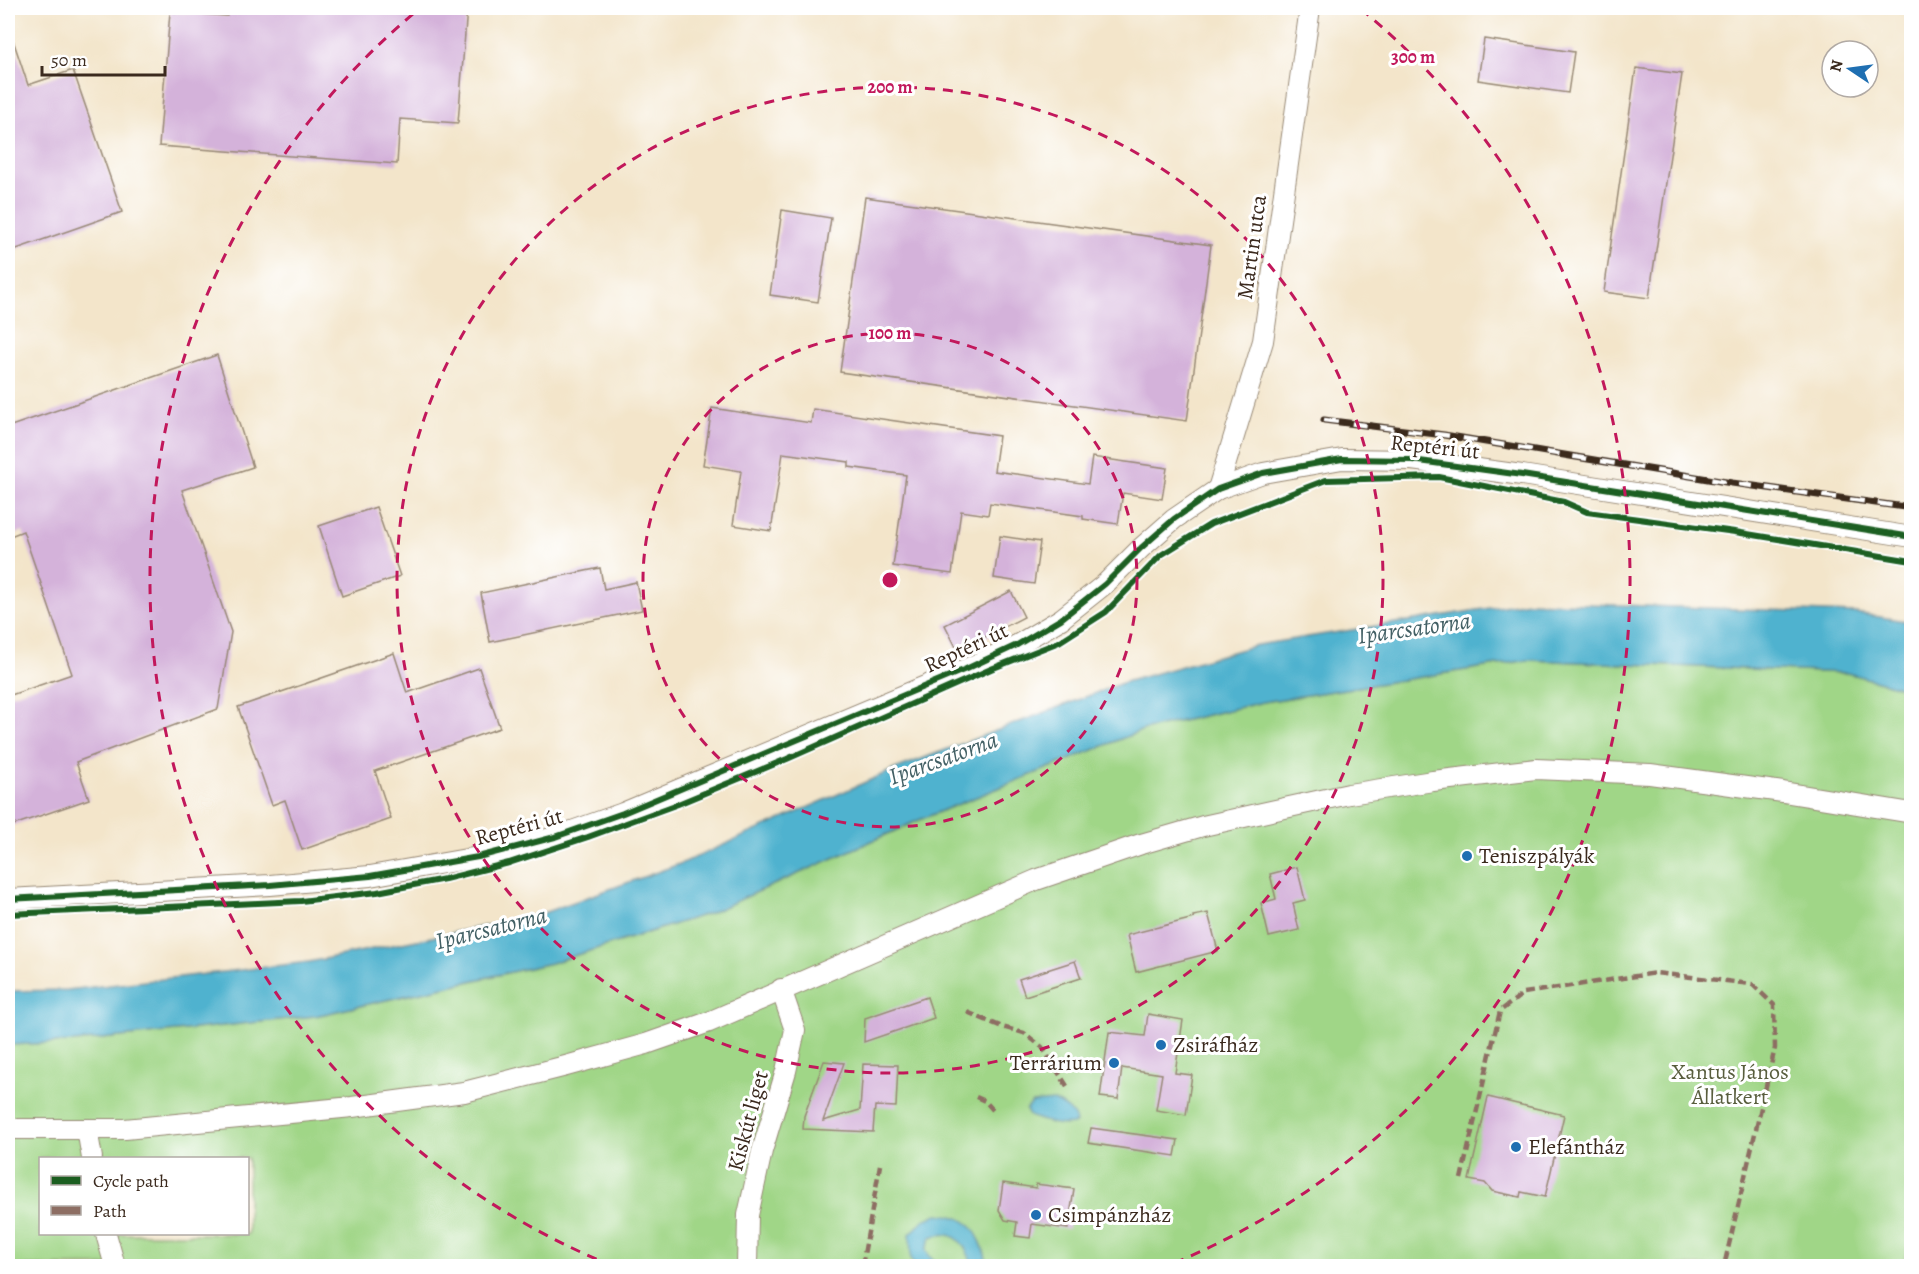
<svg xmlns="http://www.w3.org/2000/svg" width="1919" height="1274" viewBox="0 0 1919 1274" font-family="Alegreya,serif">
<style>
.green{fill:#a0d687;stroke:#6e8052;stroke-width:1.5;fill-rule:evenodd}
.water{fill:#50b2cf;stroke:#466e76;stroke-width:1.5}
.building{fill:#d4b2da}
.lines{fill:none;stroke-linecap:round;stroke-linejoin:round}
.minor-casing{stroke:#978874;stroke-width:22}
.minor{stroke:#fff;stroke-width:20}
.rail-casing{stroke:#3b2a1e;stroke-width:7}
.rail{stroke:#fff;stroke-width:4.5;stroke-dasharray:14;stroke-linecap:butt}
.quiet{stroke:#8d6e63;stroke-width:4.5;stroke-dasharray:9 4.5;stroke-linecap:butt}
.cycleway-casing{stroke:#fff;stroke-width:10}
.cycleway{stroke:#1b5e20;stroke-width:6}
.ring{fill:none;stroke:#c2185b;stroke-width:3;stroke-dasharray:10 8}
.poi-dot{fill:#1f6fb2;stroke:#fff;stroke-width:2}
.labels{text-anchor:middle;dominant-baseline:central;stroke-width:6;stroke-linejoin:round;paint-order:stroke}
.street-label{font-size:22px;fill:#3b2a1e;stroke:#fff}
.poi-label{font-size:22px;fill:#3b2a1e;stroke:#fff;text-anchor:start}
.park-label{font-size:22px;fill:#595e3e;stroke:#fff}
.water-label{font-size:24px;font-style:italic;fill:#436065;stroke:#fff}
.centre{fill:#c2185b;stroke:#fff;stroke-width:3}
.ring-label{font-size:18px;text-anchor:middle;font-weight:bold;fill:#c2185b;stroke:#fff;stroke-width:6;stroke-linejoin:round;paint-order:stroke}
</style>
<rect width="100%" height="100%" fill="#fff"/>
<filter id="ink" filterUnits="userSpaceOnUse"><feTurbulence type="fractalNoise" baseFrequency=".0167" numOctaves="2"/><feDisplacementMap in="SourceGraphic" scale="12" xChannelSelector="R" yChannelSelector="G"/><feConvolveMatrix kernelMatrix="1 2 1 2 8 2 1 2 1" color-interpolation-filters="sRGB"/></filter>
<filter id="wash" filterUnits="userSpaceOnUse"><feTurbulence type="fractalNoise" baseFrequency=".008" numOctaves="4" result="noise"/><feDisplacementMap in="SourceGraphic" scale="24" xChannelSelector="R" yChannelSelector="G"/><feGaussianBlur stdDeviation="1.35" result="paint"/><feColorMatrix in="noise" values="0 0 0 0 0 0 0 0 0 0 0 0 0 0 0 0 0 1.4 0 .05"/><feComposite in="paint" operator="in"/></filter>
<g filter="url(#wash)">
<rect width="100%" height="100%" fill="#f3e5ca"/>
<path class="green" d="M1529 660 1847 673 1911 690 1912 1231 1903 1266H8V1045L74 1042 315 1016 551 963 710 913 919 820 1143 730 1263 702ZM40 1158H248V1234H40Z"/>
<g class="water">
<polygon points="1528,602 1855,613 1911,622 1911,690 1847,673 1529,660 1263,702 1143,730 919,820 710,913 551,963 315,1016 74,1042 8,1045 8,991 67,990 309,962 535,916 685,862 895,769 1125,682 1257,645"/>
<path d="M1054 1101C1064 1106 1075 1112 1076 1123 1061 1128 1043 1121 1029 1116L1026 1110 1032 1103Z"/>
<path d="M937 1214C947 1215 958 1216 966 1222 978 1231 986 1252 987 1266H972C967 1245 955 1228 931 1237L926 1250 930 1257 941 1266H915L911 1260 910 1234 924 1220Z"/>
</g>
<g id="blocks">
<g class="building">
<polygon points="228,8 467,8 458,123 400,119 397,164 159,146 170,12 227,16"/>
<polygon points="10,31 28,85 73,70 122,212 8,252 8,32"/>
<polygon points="1484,39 1574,52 1568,93 1478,80"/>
<polygon points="1636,68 1682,74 1649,298 1604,292"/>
<polygon points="865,197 1211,245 1187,421 840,372"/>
<polygon points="782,210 831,218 818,302 770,295"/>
<polygon points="217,355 253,467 182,490 231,632 218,709 76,762 89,799 8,827 8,696 72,674 23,531 8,537 8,427"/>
<polygon points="712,408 811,423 813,409 999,436 994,471 1088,484 1092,457 1167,468 1162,499 1123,493 1118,524 1083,519 1083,516 990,503 988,515 961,511 952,574 893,566 906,475 849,467 849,462 783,453 771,531 733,525 741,471 703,465"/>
<polygon points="376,507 400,576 342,596 319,526"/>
<polygon points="1000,536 1040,542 1034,584 994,578"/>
<polygon points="600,568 604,589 636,582 642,610 490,642 481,593"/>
<polygon points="1011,591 1024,617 958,651 945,625"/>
<polygon points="394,653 407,693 479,668 500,728 375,771 391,819 302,850 285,800 272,805 238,707"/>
<polygon points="1297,867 1305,900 1293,903 1299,930 1269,937 1261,903 1276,899 1270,874"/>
<polygon points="1208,913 1218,951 1136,972 1127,935 1194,918 1193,916"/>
<polygon points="1075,961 1081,978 1025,996 1019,979"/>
<polygon points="927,997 934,1018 864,1042 865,1018"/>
<polygon points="1148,1014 1183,1020 1175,1073 1192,1075 1186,1115 1156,1110 1162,1074 1122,1068 1118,1099 1100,1097 1109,1032 1145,1036"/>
<polygon points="824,1061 844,1063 823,1121 860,1110 863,1064 898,1065 896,1107 875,1106 873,1132 803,1129 804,1116"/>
<polygon points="1488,1097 1564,1115 1545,1197 1521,1192 1520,1197 1492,1191 1485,1183 1469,1180"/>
<polygon points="1091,1128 1178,1140 1175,1156 1088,1143"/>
<polygon points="1003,1183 1036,1188 1036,1184 1074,1189 1068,1229 1032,1224 1030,1238 1015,1236 1017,1222 1005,1220 999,1210"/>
</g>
</g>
</g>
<g filter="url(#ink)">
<use href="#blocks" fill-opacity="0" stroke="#978874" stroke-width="1.5"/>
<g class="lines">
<defs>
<g id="minor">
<polyline points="1218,489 1263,341 1310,8"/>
<polyline points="8,899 270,885 370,876 478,857 555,837 623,813 966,669 1017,645 1061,619 1105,584 1141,548 1174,519 1218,489 1263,473 1342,459 1412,460 1522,475 1912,537"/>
<polyline points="8,1129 125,1129 352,1107 464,1092 566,1066 646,1044 709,1022 1036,880 1141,844 1203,826 1349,794 1433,781 1536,769 1650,774 1783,792 1912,813"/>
<polyline points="87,1129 92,1158"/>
<polyline points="106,1234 115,1266"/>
<polyline points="747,1266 748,1215 762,1151 786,1071 795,1030 781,989"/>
</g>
</defs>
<use href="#minor" class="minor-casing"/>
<use href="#minor" class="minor"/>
<defs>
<polyline id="rail" points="1324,420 1444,435 1732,483 1912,508"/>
</defs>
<use href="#rail" class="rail-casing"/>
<use href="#rail" class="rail"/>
<g class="quiet">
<polyline points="967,1012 1002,1027 1024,1033 1042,1047 1067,1086"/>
<polyline points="976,1097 985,1101 993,1110"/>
<polyline points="1461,1179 1500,1011 1524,993 1656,973 1752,984 1774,1005 1775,1048 1724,1266"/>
<polyline points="862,1266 880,1165"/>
</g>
<defs>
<g id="cycleway">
<polyline points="8,899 270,885 370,876 478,857 555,837 623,813 966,669 1017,645 1061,619 1105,584 1141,548 1174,519 1218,489 1263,473 1342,459 1412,460 1522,475 1912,537"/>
<polyline points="8,914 301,901 377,892 445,879 509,863 588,837 678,804 787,759 991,669 1059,642 1106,612 1161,555 1211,524 1326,480 1439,477 1564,502 1587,512 1735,532 1912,561"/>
</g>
</defs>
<use href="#cycleway" class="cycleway-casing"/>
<use href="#cycleway" class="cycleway"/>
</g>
</g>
<g class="ring">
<circle cx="890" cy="580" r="247"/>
<circle cx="890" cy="580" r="493"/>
<path d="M613 1266A740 740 0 0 1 419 9M1361 9A740 740 0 0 1 1167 1266"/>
</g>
<g class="poi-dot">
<circle cx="1467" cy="856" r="6"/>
<circle cx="1161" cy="1045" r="6"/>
<circle cx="1114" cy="1063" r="6"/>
<circle cx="1516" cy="1147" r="6"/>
<circle cx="1036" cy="1215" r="6"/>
</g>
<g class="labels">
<g class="street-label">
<text transform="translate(1252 247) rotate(-82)">Martin utca</text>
<text transform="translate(1435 447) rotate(6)">Reptéri út</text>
<text transform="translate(966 648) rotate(-25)">Reptéri út</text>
<text transform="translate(519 827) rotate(-15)">Reptéri út</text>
<text transform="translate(748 1121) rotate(-75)">Kiskút liget</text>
</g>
<g class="poi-label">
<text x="1479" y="856">Teniszpályák</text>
<text x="1173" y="1045">Zsiráfház</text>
<text x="1102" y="1063" text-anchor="end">Terrárium</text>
<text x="1528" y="1147">Elefántház</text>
<text x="1048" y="1215">Csimpánzház</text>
</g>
<g class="park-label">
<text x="1730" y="1072">Xantus János<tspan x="1730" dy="25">Állatkert</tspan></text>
</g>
<g class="water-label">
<text transform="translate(1414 628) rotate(-8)">Iparcsatorna</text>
<text transform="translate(943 758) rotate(-20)">Iparcsatorna</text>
<text transform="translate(491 928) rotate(-14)">Iparcsatorna</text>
</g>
</g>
<circle cx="890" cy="580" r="9" class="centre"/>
<g class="ring-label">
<text x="1413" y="63">300 m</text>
<text x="890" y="93">200 m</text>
<text x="890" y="339">100 m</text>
</g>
<rect width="1919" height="1274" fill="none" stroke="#fff" stroke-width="30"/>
<rect x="39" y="1157" width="210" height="78" fill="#ffffff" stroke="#b1aaa5" stroke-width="1.5"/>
<rect x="51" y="1176" width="30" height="9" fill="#1b5e20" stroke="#b1aaa5" stroke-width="1.5"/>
<text x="93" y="1187" font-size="18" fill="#3b2a1e">Cycle path</text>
<rect x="51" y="1206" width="30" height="9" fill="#8d6e63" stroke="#b1aaa5" stroke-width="1.5"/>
<text x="93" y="1217" font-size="18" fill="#3b2a1e">Path</text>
<g transform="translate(1850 69) rotate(283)"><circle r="28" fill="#ffffff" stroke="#b1aaa5" stroke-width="1.5"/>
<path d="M0-4.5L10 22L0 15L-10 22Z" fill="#1f6fb2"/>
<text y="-9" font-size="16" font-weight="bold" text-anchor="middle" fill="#3b2a1e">N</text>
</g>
<path d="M42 66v9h123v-9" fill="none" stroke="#3b2a1e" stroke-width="3"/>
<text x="51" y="66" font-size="18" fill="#3b2a1e" stroke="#ffffff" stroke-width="4.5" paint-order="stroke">50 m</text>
</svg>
